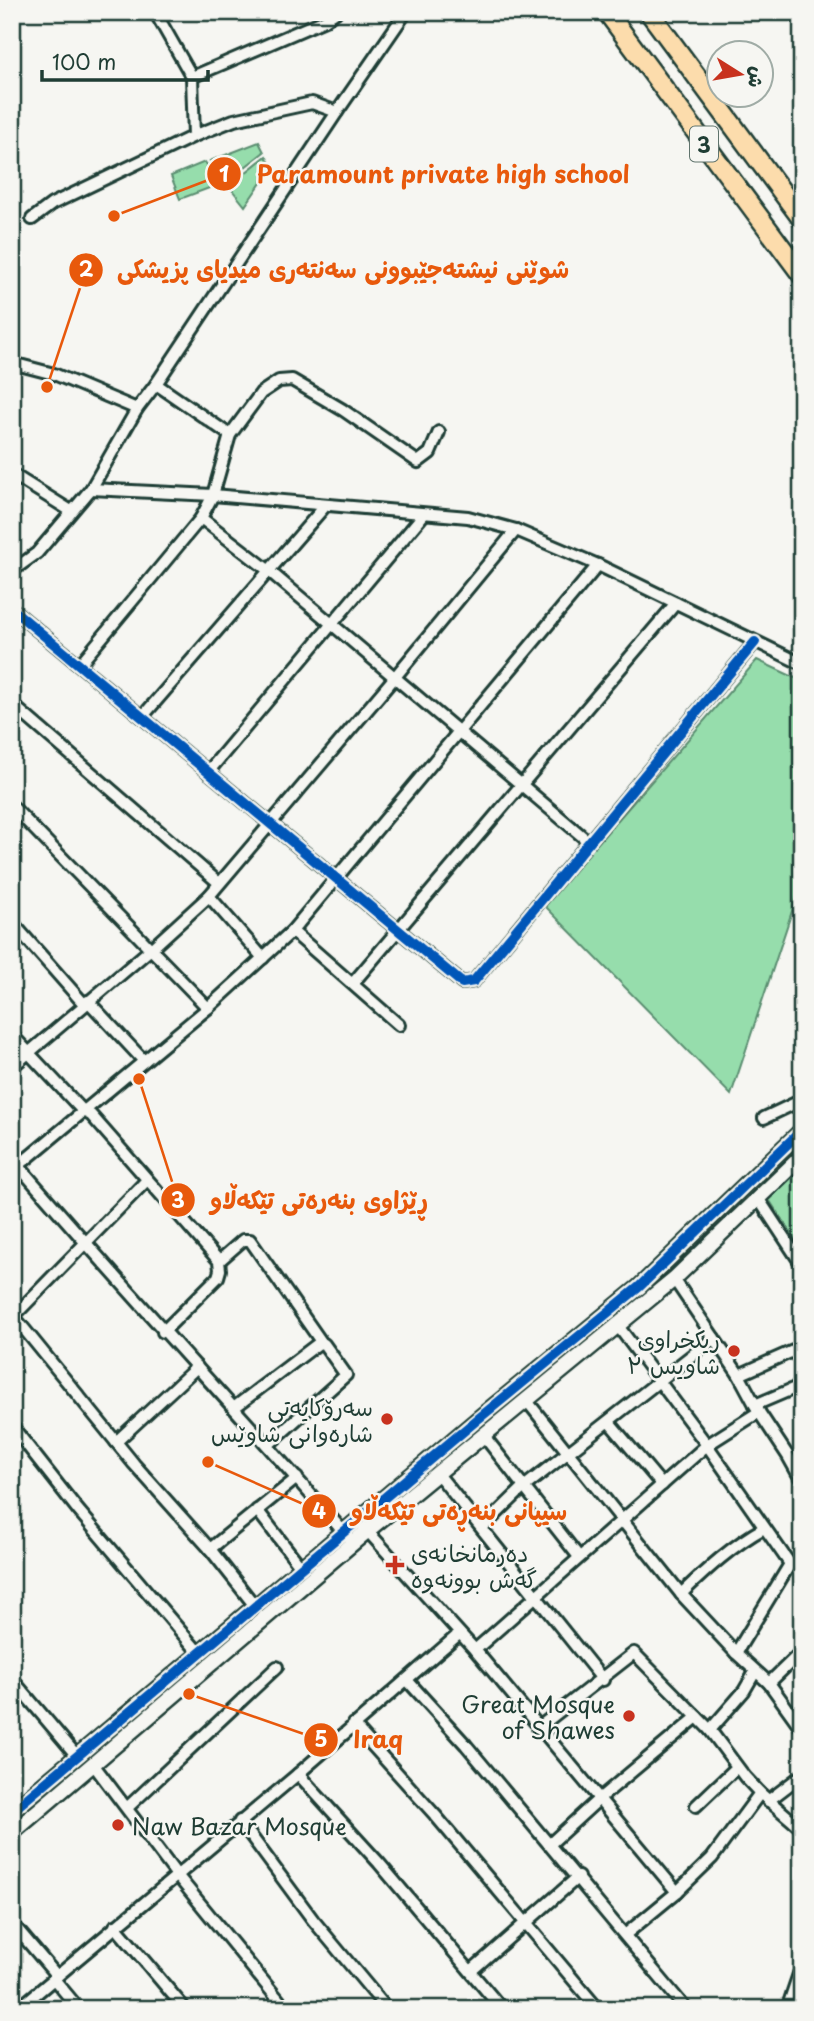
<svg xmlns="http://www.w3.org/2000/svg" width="814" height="2021" viewBox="0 0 814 2021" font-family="'Playpen Sans','Playpen Sans Arabic',sans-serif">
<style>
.green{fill:#96ddac;stroke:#5a8d70;stroke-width:2}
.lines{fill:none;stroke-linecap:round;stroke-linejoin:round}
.minor-casing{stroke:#1f3d34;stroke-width:16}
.tertiary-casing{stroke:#1f3d34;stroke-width:19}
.trunk-casing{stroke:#1f3d34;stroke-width:23}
.minor{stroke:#f6f6f2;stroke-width:10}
.tertiary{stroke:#f6f6f2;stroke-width:14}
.trunk{stroke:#fcdcac;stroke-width:18}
.cycleway-casing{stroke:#f6f6f2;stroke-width:15}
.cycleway{stroke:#0057b8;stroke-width:10}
.poi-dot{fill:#c8321e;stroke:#f6f6f2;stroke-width:2.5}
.labels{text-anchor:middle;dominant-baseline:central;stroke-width:5;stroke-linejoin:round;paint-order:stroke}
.shield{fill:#f6f6f2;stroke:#60746d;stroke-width:2}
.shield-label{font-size:21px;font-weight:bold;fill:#1f3d34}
.poi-label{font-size:23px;fill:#1f3d34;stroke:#f6f6f2;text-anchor:end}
.leader{fill:none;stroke:#e8590c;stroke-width:2.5}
.callout-dot{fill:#e8590c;stroke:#f6f6f2;stroke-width:2.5}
.mark-label{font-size:21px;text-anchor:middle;font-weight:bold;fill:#fff}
.callout-label{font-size:24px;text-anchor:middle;font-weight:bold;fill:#e8590c;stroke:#f6f6f2;stroke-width:5;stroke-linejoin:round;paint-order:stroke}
</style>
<rect width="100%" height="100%" fill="#f6f6f2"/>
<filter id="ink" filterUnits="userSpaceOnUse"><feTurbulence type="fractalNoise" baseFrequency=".0143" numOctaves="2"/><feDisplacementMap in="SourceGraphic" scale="14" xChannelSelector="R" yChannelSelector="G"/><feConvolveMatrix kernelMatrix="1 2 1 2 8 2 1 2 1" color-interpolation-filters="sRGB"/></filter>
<g filter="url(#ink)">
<g class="green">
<polygon points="259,142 264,152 226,182 210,161"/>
<polygon points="266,156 272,167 245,206 229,186"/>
<polygon points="205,162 220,184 180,199 171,176"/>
<polygon points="757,660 802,681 802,881 731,1095 544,905"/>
<polygon points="802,1155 802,1250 764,1192"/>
</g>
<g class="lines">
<defs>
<g id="minor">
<polyline points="155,12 192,77 194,136"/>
<polyline points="192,77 325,20 336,12"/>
<polyline points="32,219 52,204 194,136 234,120 312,103 337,112"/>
<polyline points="12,363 54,374 137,409"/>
<polyline points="156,384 230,435"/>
<polyline points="12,474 71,511"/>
<polyline points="91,489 213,495 468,517 516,530 598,565 802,664"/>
<polyline points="201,518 268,570 589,842"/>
<polyline points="12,571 37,553 91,489 137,409 156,384 337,112 406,12"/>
<polyline points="12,609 462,983 474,981 755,642"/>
<polyline points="80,664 201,518 213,495 230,435 261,393 279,381 292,380 343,410 418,462 430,453 439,432"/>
<polyline points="12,704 219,883"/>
<polyline points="143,716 326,505"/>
<polyline points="208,772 424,514"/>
<polyline points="12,806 208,1008"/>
<polyline points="209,896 263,958"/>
<polyline points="12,922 84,1004"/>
<polyline points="292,931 399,1025"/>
<polyline points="353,983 676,603"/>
<polyline points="88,1001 144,1061"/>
<polyline points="12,1035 83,1111 91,1115 219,1261 220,1270 218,1277 163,1332"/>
<polyline points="12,1067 152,948 209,896 395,677 516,530"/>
<polyline points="764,1118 802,1100"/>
<path d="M12 1158C121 1286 236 1408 347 1536"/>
<polyline points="12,1171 208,1008 292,931 598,565"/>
<polyline points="758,1198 802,1265"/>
<polyline points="219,1261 243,1240 250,1240 322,1343"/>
<polyline points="674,1279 739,1375 759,1412 788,1456 802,1481"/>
<polyline points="12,1314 134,1464 210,1549 255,1606"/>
<polyline points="14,1316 147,1180"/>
<polyline points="618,1326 707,1445 790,1564 736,1653"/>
<polyline points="739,1375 802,1347"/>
<polyline points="527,1401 681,1594 736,1653 769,1683 802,1729"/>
<polyline points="755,1405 802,1385"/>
<polyline points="235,1407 319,1343 324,1344 346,1375 268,1445"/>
<polyline points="609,1422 662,1485"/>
<polyline points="12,1426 78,1510 199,1653"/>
<polyline points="484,1436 579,1557"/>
<polyline points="116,1442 197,1367"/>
<polyline points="438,1474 603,1680"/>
<polyline points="257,1510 301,1567"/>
<polyline points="364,1527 475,1650 677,1892"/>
<polyline points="482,1528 524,1487 714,1338"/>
<polyline points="210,1549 297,1478"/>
<path d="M681 1594C708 1568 732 1546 764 1528"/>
<polyline points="475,1650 707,1445 759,1412"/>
<polyline points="12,1679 77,1756"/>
<polyline points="407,1680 466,1745 686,2009"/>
<polyline points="769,1683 802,1651"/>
<polyline points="353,1724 435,1815 598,2009"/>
<polyline points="538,1728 634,1653 710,1730 745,1777 760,1793 802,1829"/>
<polyline points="710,1730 744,1691 755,1672"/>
<polyline points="93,1764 176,1874 286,2009"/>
<polyline points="298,1774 379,1863 502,2009"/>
<polyline points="768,1801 802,1775"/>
<polyline points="696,1806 737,1767"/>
<polyline points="128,1807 277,1667"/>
<polyline points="240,1821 313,1920 387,2009"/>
<polyline points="550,1844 599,1799 697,1717"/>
<polyline points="12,1923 57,1976"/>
<polyline points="115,1926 185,2009"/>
<polyline points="626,1934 677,1892 712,1858 760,1793"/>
<polyline points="471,1971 578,1877"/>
<polyline points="54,1979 79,2009"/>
<polyline points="18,2009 298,1774 459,1634"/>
<polyline points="787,2009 802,1965"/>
</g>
<g id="tertiary">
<polyline points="12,1811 478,1419 639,1287 802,1130"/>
<polyline points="12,1833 367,1531 674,1279 802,1156"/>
</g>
<g id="trunk">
<polyline points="607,12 802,275"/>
<polyline points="649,12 802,219"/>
</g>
</defs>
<use href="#minor" class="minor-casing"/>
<use href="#tertiary" class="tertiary-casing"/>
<use href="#trunk" class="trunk-casing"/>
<use href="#minor" class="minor"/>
<use href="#tertiary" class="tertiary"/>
<use href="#trunk" class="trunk"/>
<defs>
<g id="cycleway">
<polyline points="12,609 462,983 474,981 755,642"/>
<polyline points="12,1811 478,1419 639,1287 802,1130"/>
</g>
</defs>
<use href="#cycleway" class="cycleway-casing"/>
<use href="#cycleway" class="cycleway"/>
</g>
</g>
<g class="poi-dot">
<circle cx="734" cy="1351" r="7"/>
<circle cx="387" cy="1419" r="7"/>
<path d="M391.5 1554.5h7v7h7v7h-7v7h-7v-7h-7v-7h7z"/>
<circle cx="629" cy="1716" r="7"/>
<circle cx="118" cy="1825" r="7"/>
</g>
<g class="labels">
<rect class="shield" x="690" y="126.5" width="28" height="35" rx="5"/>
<g class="shield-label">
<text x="704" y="144">3</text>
</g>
<g class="poi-label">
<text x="720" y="1338">ريكخراوى<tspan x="720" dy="26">۲ شاويس</tspan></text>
<text x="373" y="1406">سەرۆکایەتی<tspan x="373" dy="26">شارەوانی شاوێس</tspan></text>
<text x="411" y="1552" text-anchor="start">دەرمانخانەی<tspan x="411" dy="26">گەش بوونەوە</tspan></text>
<text x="615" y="1703">Great Mosque<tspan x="615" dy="26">of Shawes</tspan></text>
<text x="132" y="1825" text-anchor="start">Naw Bazar Mosque</text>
</g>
</g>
<path class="leader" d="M114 216L224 174M47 387L86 270M139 1079L178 1200M208 1462L319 1511M189 1694L321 1740"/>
<g class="callout-dot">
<circle cx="114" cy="216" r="7"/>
<circle cx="47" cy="387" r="7"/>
<circle cx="139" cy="1079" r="7"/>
<circle cx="208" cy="1462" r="7"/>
<circle cx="189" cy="1694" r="7"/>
<circle cx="224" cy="174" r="18"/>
<circle cx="86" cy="270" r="18"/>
<circle cx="178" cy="1200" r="18"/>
<circle cx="319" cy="1511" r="18"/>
<circle cx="321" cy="1740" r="18"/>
</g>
<g class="mark-label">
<text x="224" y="182">1</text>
<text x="86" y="277">2</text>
<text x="178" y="1208">3</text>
<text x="319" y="1519">4</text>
<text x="321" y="1747">5</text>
</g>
<g class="callout-label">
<text x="443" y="183">Paramount private high school</text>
<text x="343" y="278">شوێنی نیشتەجێبوونی سەنتەری میدیای پزیشکی</text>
<text x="319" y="1209">ڕێژاوی بنەرەتی تێکەڵاو</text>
<text x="459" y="1520">سیپانی بنەڕەتی تێکەڵاو</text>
<text x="378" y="1748">Iraq</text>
</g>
<rect width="814" height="2021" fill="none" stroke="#f6f6f2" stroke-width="42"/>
<rect x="21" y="21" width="772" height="1979" fill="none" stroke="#1f3d34" stroke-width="2.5" filter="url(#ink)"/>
<g transform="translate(740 74) rotate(101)"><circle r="33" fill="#f6f6f2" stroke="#a0aca6" stroke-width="2"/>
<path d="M0-5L12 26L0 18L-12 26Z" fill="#c8321e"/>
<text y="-10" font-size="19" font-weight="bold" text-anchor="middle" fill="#1f3d34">ش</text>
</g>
<path d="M42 70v10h166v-10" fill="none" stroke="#1f3d34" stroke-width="3.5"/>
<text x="52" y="70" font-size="21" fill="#1f3d34" stroke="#f6f6f2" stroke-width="5" paint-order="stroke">100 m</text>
</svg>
